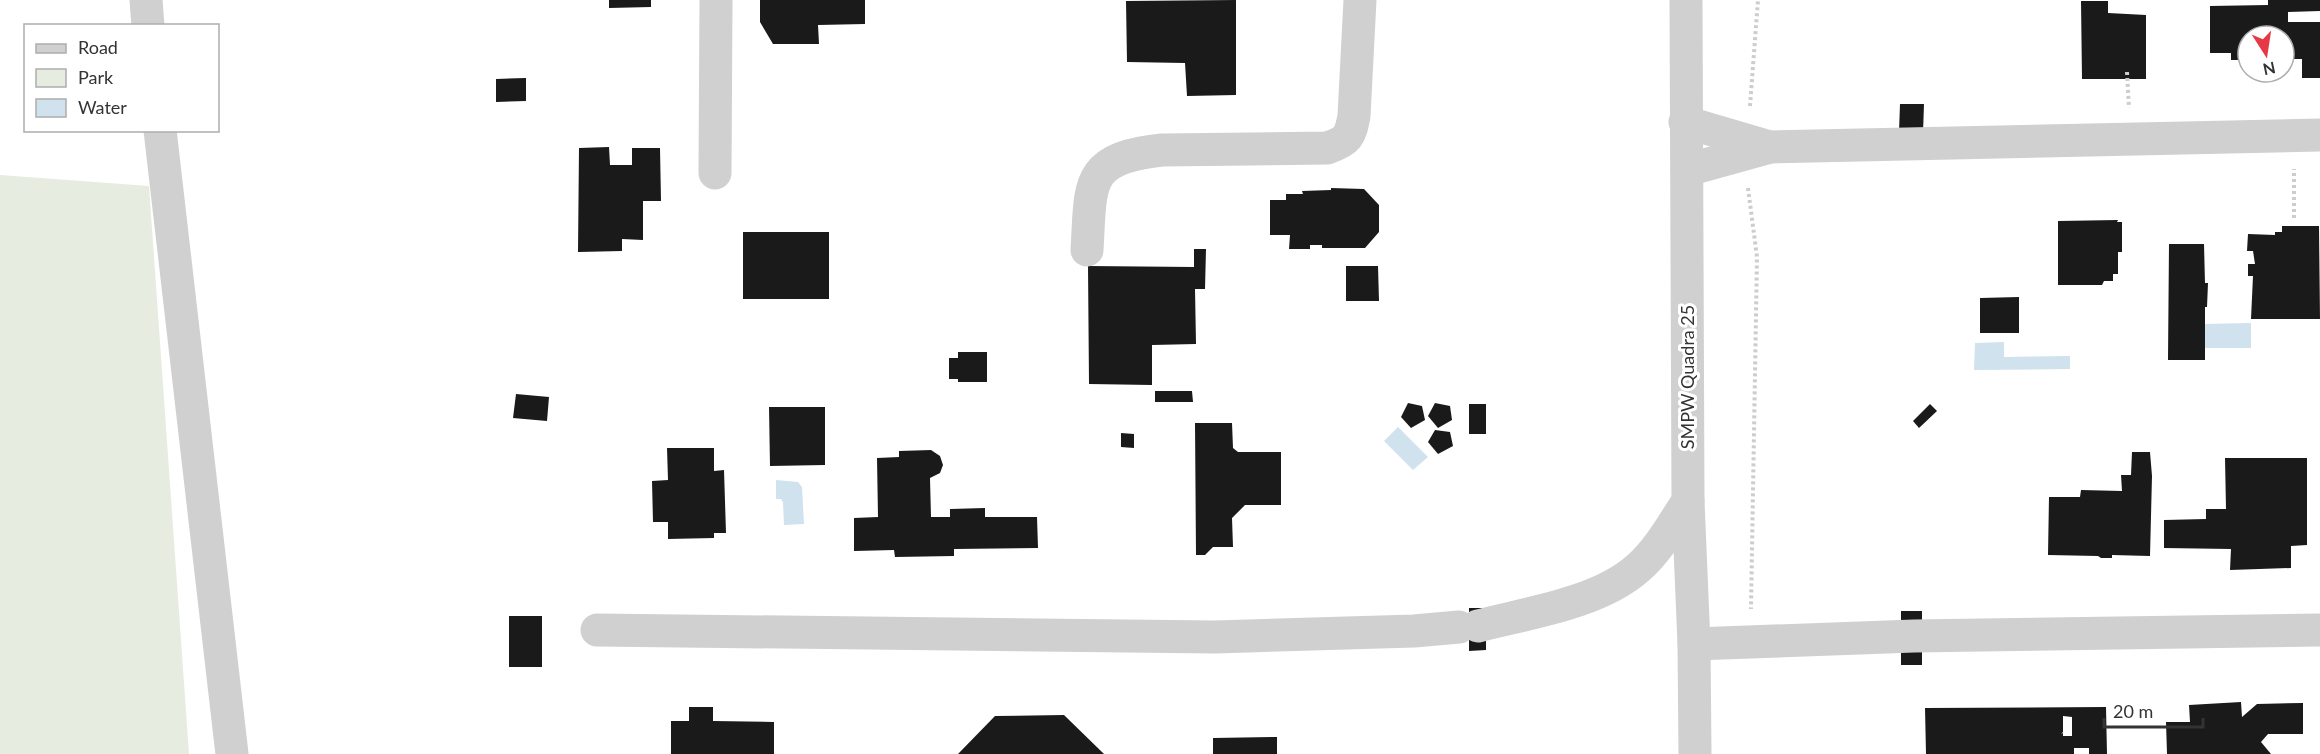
<svg xmlns="http://www.w3.org/2000/svg" width="2320" height="754" viewBox="0 0 2320 754" font-family="Lato,sans-serif">
<style>
.green{fill:#e6ecdf}
.water{fill:#cfe2ee}
.building{fill:#1a1a1a;fill-rule:evenodd}
.lines{fill:none;stroke-linecap:round;stroke-linejoin:round}
.path{stroke:#cdcdcd;stroke-width:4;stroke-dasharray:3 3;stroke-linecap:butt}
.minor{stroke:#d0d0d0;stroke-width:33}
.labels{text-anchor:middle;dominant-baseline:central;stroke-width:6;stroke-linejoin:round;paint-order:stroke}
.street-label{font-size:18px;fill:#333;stroke:#fff}
</style>
<rect width="100%" height="100%" fill="#fff"/>
<polygon class="green" points="0,175 149,186 189,754 0,754"/>
<g class="water">
<polygon points="2251,323 2251,348 2203,348 2203,324"/>
<polygon points="2004,342 2004,357 2070,356 2070,369 1974,370 1975,343"/>
<polygon points="1398,427 1428,457 1413,470 1384,441"/>
<polygon points="776,480 798,482 802,487 804,524 784,525 783,502 781,499 776,499"/>
</g>
<g class="building">
<polygon points="609,0 651,0 651,7 609,8"/>
<polygon points="760,0 865,0 865,24 818,25 819,44 773,44 760,22"/>
<polygon points="1236,0 1236,95 1187,96 1185,63 1127,62 1126,1"/>
<polygon points="2268,0 2320,0 2320,11 2288,12 2288,22 2320,22 2320,78 2302,78 2302,59 2284,59 2284,36 2248,36 2248,60 2231,60 2231,53 2210,53 2210,6 2268,5"/>
<polygon points="2081,1 2108,1 2108,13 2146,15 2146,79 2082,79"/>
<rect x="2256" y="72" width="16" height="6"/>
<polygon points="526,78 526,101 496,102 496,79"/>
<polygon points="1900,104 1924,104 1923,133 1899,132"/>
<polygon points="609,147 610,165 632,165 632,148 660,148 661,201 643,201 643,240 622,239 622,251 578,252 579,148"/>
<polygon points="1331,188 1364,189 1379,205 1379,232 1365,248 1322,248 1322,245 1310,245 1310,249 1289,249 1290,235 1270,235 1270,200 1286,200 1286,194 1303,194 1302,191 1331,190"/>
<polygon points="2118,220 2117,222 2122,222 2122,252 2118,252 2118,274 2113,274 2113,281 2104,281 2102,285 2058,285 2058,221"/>
<polygon points="2282,226 2319,226 2320,319 2251,319 2253,276 2248,276 2248,264 2255,264 2253,251 2247,251 2248,234 2275,235 2275,232 2282,232"/>
<rect x="743" y="232" width="86" height="67"/>
<polygon points="2169,244 2204,244 2205,283 2208,283 2207,307 2205,307 2205,360 2168,360"/>
<polygon points="1194,249 1206,249 1205,289 1195,289 1196,344 1152,345 1152,385 1089,384 1088,266 1194,267"/>
<polygon points="1346,266 1378,266 1379,301 1346,301"/>
<polygon points="2019,297 2019,333 1980,333 1980,298"/>
<polygon points="958,352 987,352 987,382 958,382 958,379 949,379 949,358 958,358"/>
<polygon points="1155,391 1192,391 1193,402 1155,402"/>
<polygon points="516,394 549,397 547,421 513,418"/>
<polygon points="1408,403 1422,406 1425,420 1411,428 1401,417"/>
<polygon points="1435,403 1450,406 1452,420 1438,428 1428,416"/>
<rect x="1469" y="404" width="17" height="30"/>
<polygon points="1930,404 1937,411 1919,428 1913,421"/>
<polygon points="769,407 825,407 825,465 770,466"/>
<polygon points="1195,423 1232,423 1233,448 1238,452 1281,452 1281,505 1245,505 1232,518 1233,547 1213,547 1205,555 1196,555"/>
<polygon points="1435,430 1450,432 1453,446 1438,454 1428,442"/>
<polygon points="1121,433 1134,434 1134,448 1121,447"/>
<polygon points="667,448 714,448 714,471 724,470 726,533 714,533 714,538 668,539 668,522 653,522 652,481 668,480"/>
<polygon points="931,450 940,456 943,465 940,473 930,478 931,517 950,517 950,509 985,508 985,517 1037,517 1038,548 954,549 954,556 895,557 894,550 854,551 854,518 878,517 877,458 899,457 899,451"/>
<polygon points="2132,452 2150,452 2152,476 2150,556 2112,555 2112,558 2101,558 2098,556 2048,555 2049,497 2080,497 2081,490 2122,491 2121,475 2131,475"/>
<polygon points="2225,458 2307,458 2307,545 2291,546 2291,568 2230,570 2231,549 2164,548 2164,520 2206,519 2206,509 2226,509"/>
<polygon points="1469,608 1486,608 1486,650 1469,651"/>
<polygon points="1901,611 1922,611 1922,630 1901,623"/>
<rect x="509" y="616" width="33" height="51"/>
<polygon points="1922,647 1922,665 1901,665 1901,652"/>
<polygon points="2241,702 2242,717 2257,704 2303,703 2303,734 2268,734 2261,742 2271,754 2167,754 2166,722 2190,722 2189,705"/>
<polygon points="689,707 713,707 713,721 774,722 774,754 671,754 671,721 689,721"/>
<path d="M2106 707 2107 754H2089V748H2074V754H1926L1925 708ZM2063 716 2072 717V736H2063V733L2061 734 2063 732Z"/>
<polygon points="1064,715 1104,754 958,754 995,716"/>
<polygon points="1277,737 1277,754 1213,754 1213,738"/>
</g>
<g class="lines">
<g class="path">
<polyline points="2127,72 2129,108"/>
<polyline points="1750,106 1758,0"/>
<polyline points="1748,188 1757,257 1751,609"/>
<polyline points="2294,218 2294,169"/>
</g>
<g class="minor">
<polyline points="146,0 148,26"/>
<polyline points="1686,0 1688,501 1694,644 1695,754"/>
<polyline points="1685,122 1770,147"/>
<polyline points="160,130 232,754"/>
<polyline points="1687,170 1770,147 2320,135"/>
<polyline points="715,173 716,0"/>
<path d="M1087 250C1091 184 1084 158 1162 150L1327 148C1348 141 1350 137 1354 116L1360 0"/>
<path d="M1478 626C1528 613 1599 603 1638 568 1659 550 1673 523 1688 501"/>
<polyline points="597,630 1215,637 1414,631 1459,627"/>
<polyline points="1694,644 1914,636 2320,630"/>
</g>
</g>
<g class="labels">
<g class="street-label">
<text transform="translate(1687 377) rotate(-90)">SMPW Quadra 25</text>
</g>
</g>
<rect x="24" y="24" width="195" height="108" fill="#ffffff" stroke="#adadad" stroke-width="1.5"/>
<rect x="36" y="44" width="30" height="9" fill="#d0d0d0" stroke="#adadad" stroke-width="1.5"/>
<text x="78" y="54" font-size="18" fill="#333333">Road</text>
<rect x="36" y="69" width="30" height="18" fill="#e6ecdf" stroke="#adadad" stroke-width="1.5"/>
<text x="78" y="84" font-size="18" fill="#333333">Park</text>
<rect x="36" y="99" width="30" height="18" fill="#cfe2ee" stroke="#adadad" stroke-width="1.5"/>
<text x="78" y="114" font-size="18" fill="#333333">Water</text>
<g transform="translate(2266 54) rotate(168)"><circle r="28" fill="#ffffff" stroke="#adadad" stroke-width="1.5"/>
<path d="M0-4.5L10 22L0 15L-10 22Z" fill="#e63946"/>
<text y="-9" font-size="16" font-weight="bold" text-anchor="middle" fill="#333333">N</text>
</g>
<path d="M2104 718v9h99v-9" fill="none" stroke="#333333" stroke-width="3"/>
<text x="2113" y="718" font-size="18" fill="#333333" stroke="#ffffff" stroke-width="4.5" paint-order="stroke">20 m</text>
</svg>
